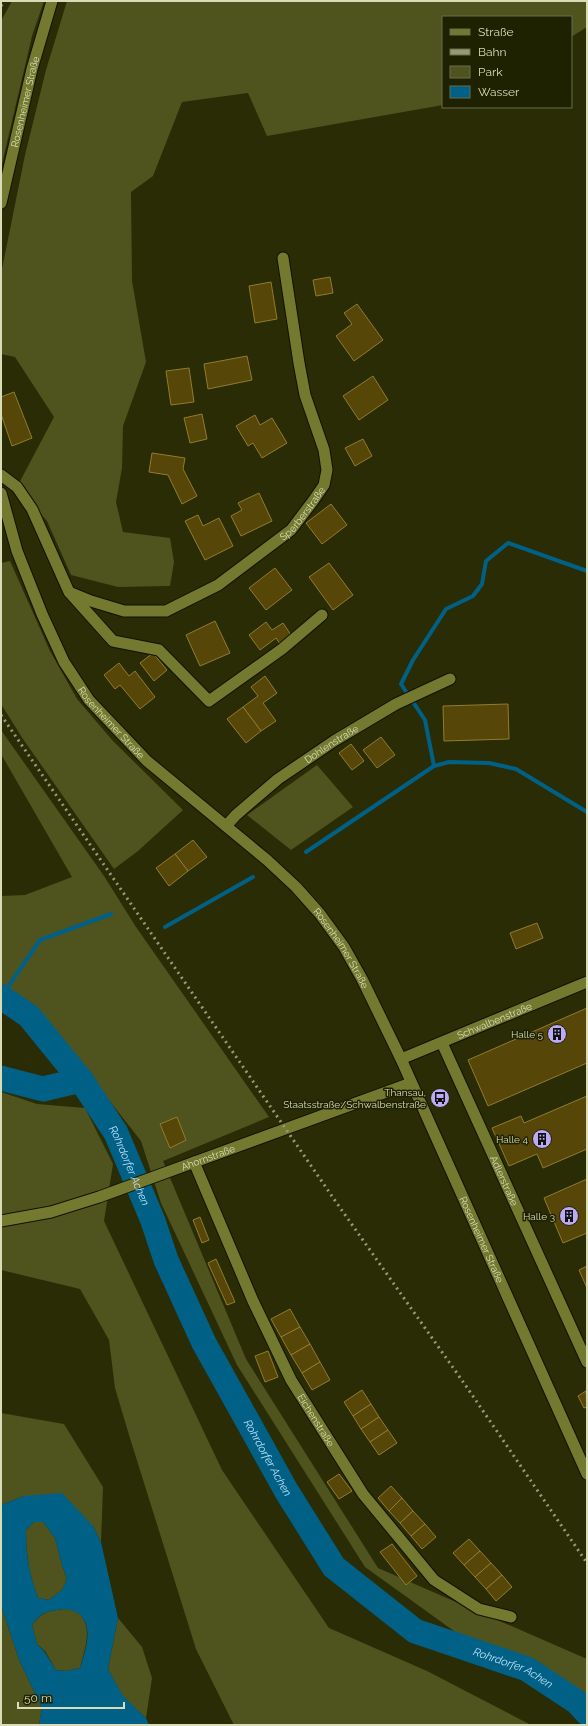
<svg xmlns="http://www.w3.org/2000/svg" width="588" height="1726" viewBox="0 0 588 1726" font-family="Raleway,sans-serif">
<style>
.green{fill:#4f541e}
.water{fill:#006086;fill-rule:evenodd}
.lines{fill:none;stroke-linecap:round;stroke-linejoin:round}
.stream{stroke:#006086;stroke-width:4}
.river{stroke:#006086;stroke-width:25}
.building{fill:#564607;stroke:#917c30}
.minor-casing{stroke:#121300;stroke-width:13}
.secondary-casing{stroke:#121300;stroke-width:13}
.minor{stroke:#737a30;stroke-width:11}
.secondary{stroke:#737a30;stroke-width:11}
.rail{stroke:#979b75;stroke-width:3;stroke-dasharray:2 4;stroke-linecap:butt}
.labels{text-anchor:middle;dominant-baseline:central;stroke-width:3;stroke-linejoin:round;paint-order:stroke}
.street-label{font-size:10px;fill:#d8ddb8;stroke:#1f2200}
.poi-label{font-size:10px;fill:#d8ddb8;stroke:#1f2200;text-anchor:end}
.water-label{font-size:11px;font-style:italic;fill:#bae0f7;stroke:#1f2200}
</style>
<rect width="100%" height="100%" fill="#292c04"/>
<g class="green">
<polygon points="12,1 44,1 32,36 1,168 1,21"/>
<polygon points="67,1 587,1 587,27 571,37 571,17 443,17 443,105 267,136 248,93 182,102 153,176 131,192 132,281 146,362 123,426 122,468 116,502 123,532 170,538 174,562 170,586 118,587 71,575 47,521 17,487 54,417 15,357 1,354 1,274 25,155 46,70"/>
<polygon points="10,561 50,651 77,699 113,741 183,810 138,851 114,869 23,739 1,704 1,563"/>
<polygon points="1,730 104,876 136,927 269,1117 163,1161 246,1359 378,1568 587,1659 587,1704 537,1663 465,1639 365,1567 237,1365 161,1203 141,1141 39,1011 1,991 1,896 25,895 72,877 1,754"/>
<polygon points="317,765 353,807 291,850 247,815"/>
<polygon points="1,1092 37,1104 85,1108 113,1164 104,1221 222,1470 329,1628 427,1671 531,1725 234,1725 196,1649 129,1435 115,1388 109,1340 80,1289 1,1270"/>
<polygon points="1,1413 64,1424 103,1487 101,1542 93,1526 24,1496 1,1505"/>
<path d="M34 1522H43L55 1538 62 1565 67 1579 62 1590 49 1600 38 1598C29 1573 26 1556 26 1530Z"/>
<polygon points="1,1606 20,1662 42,1708 39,1725 1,1725"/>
<path d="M65 1609C69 1610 74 1610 77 1612 95 1625 84 1652 80 1668L66 1671 56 1670 45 1651 37 1644 32 1625C43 1611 49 1611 65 1609Z"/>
<polygon points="118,1618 142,1647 152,1678 146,1718 123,1697 108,1669"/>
</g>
<path class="water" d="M62 1493 93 1526 101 1542 118 1618 108 1669 123 1696 146 1718 149 1725H39L42 1708 20 1662 1 1606V1505L24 1496ZM34 1522H43L55 1538 62 1565 67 1579 62 1590 49 1600 38 1598C29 1573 26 1556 26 1530ZM65 1609C69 1610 75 1611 78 1613 95 1626 85 1651 80 1668L66 1671 56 1670 44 1651 37 1644 32 1625C42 1611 49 1611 65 1609Z"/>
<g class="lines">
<g class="stream">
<polyline points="434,766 425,720 401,684 413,660 446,609 473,596 482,584 486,561 508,543 587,571"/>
<polyline points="306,852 434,766 449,762 489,763 516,769 587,812"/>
<polyline points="165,927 253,877"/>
<polyline points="1,997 40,940 111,914"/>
</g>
<g class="river">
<path id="s1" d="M1 997 29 1016 81 1080 116 1133 153 1221 166 1260 204 1343 287 1492 334 1567 415 1631 527 1669 577 1702 587 1713"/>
<polyline points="1,1078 43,1089 81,1080"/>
</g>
</g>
<g class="building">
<polygon points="330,277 333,293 316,296 313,280"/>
<polygon points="271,282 277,319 255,323 249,286"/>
<polygon points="357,304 383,340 354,361 336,336 352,324 344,313"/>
<polygon points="247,356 252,380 208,389 204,364"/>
<polygon points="189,368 194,402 171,405 166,371"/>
<polygon points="373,376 388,400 359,420 343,396"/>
<polygon points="14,392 32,438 12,446 1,414 1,397"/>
<polygon points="202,414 207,439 190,443 184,418"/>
<polygon points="255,415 260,425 272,418 287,443 262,458 253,443 248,446 236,426"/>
<polygon points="363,439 372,456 355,466 345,448"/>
<polygon points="152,453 185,458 183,469 197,496 182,504 168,475 149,472"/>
<polygon points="259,493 272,521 241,536 231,516 242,510 238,503"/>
<polygon points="331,504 347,525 322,544 306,523"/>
<polygon points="198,515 203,526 219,518 233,546 205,560 185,521"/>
<polygon points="329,563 353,595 333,610 309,577"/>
<polygon points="275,568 292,590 266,610 249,588"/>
<polygon points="215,621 230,653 200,666 186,635"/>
<polygon points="266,622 272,630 283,623 291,635 280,644 276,638 260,650 249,635"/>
<polygon points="153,653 167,670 154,681 140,663"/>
<polygon points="119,663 129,676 135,671 155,697 140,709 120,685 115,689 104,675"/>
<polygon points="265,676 277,693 263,703 276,721 261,731 243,707 258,696 251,687"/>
<polygon points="508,704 509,739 444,741 443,706"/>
<polygon points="243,707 261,731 246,743 227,719"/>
<polygon points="381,737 395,755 377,768 363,750"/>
<polygon points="351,744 364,761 352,770 339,753"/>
<polygon points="193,840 207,857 188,871 175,854"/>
<polygon points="175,854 188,871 169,886 156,868"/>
<polygon points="537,923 543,938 516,949 510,933"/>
<polygon points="587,1008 587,1063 488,1106 468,1060"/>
<polygon points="587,1096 587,1149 543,1168 537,1154 509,1166 492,1128 521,1116 524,1123"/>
<polygon points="177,1117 186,1140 170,1148 160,1124"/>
<polygon points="587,1179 587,1233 563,1243 544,1198"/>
<polygon points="200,1217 209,1240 202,1243 193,1220"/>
<polygon points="216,1259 235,1302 227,1305 208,1263"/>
<polygon points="587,1266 587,1288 579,1270"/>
<polygon points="290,1309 300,1327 281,1337 271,1319"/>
<polygon points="300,1327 310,1344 291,1355 281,1337"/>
<polygon points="310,1344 320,1362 302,1373 291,1355"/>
<polygon points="268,1351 278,1377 265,1382 255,1356"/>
<polygon points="320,1362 330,1380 312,1390 302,1373"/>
<polygon points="362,1390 371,1404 353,1416 344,1402"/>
<polygon points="586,1391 587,1407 584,1408 578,1396"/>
<polygon points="371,1404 379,1417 361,1429 353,1416"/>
<polygon points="379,1417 388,1430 370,1442 361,1429"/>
<polygon points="388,1430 397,1443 379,1455 370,1442"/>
<polygon points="339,1474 352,1491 339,1499 327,1482"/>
<polygon points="391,1486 402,1498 389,1511 378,1498"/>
<polygon points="402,1498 413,1511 400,1523 389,1511"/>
<polygon points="413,1511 425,1524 411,1536 400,1523"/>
<polygon points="425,1524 436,1537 422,1549 411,1536"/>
<polygon points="469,1539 480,1551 464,1565 453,1553"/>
<polygon points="392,1544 417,1576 406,1585 380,1552"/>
<polygon points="480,1551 491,1563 475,1577 464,1565"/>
<polygon points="491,1563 502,1575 486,1589 475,1577"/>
<polygon points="502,1575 512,1587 496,1601 486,1589"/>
</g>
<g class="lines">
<defs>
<g id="minor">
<path id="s2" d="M1 475 17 487 32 509 69 592 91 601 124 611H166L218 585 291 530 313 501 324 485 327 470 324 450 305 395 299 363 283 258"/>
<polyline points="70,593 113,641 159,650 209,701 282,649 322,615"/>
<path id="s3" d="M226 826 236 815 278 779 334 741 396 704 450 679"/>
<path id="s4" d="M442 1043 587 1362"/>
<path id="s5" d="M401 1059 587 982"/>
<path id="s6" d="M194 1162 253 1301 291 1380 363 1494 434 1580 479 1609 511 1617"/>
<path id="s7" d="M1 1221 51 1212 99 1197 411 1083"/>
</g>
<g id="secondary">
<path id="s8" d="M1 203 32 69 52 1"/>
<path id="s9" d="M1 493 17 551 42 614 64 662 89 700 147 761 267 860 296 887 320 914 344 947 362 979 401 1059 587 1474"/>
</g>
</defs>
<use href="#minor" class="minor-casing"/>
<use href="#secondary" class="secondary-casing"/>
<use href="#minor" class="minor"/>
<use href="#secondary" class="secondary"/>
<g class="rail">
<polyline points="1,6 4,1"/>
<polyline points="1,715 336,1202 466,1386 587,1563"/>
</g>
</g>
<defs>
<symbol id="building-disc" viewBox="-11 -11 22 22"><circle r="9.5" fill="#bbaaf6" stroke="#1f2200"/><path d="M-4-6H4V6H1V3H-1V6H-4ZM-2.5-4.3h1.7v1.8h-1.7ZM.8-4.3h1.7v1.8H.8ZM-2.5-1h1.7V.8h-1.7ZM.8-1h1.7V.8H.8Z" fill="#111"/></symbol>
<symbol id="bus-disc" viewBox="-11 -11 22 22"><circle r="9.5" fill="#bbaaf6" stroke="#1f2200"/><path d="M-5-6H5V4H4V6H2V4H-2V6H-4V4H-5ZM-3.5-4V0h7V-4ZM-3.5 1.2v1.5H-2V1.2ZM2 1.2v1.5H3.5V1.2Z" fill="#111"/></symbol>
</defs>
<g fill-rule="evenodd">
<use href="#building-disc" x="546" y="1023" width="22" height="22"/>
<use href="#bus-disc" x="429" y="1087" width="22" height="22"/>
<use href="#building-disc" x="531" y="1128" width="22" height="22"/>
<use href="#building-disc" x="558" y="1205" width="22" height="22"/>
</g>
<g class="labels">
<g class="street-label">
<text stroke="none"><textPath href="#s8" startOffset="104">Rosenheimer Straße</textPath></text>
<text stroke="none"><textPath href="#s2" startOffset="407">Sperberstraße</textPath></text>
<text stroke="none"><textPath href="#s9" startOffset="258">Rosenheimer Straße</textPath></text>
<text stroke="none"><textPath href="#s3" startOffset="134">Dohlenstraße</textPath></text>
<text stroke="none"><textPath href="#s9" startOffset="582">Rosenheimer Straße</textPath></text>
<text stroke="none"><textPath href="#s5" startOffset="101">Schwalbenstraße</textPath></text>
<text stroke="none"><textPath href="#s7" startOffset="217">Ahornstraße</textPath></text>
<text stroke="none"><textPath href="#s4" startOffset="151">Adlerstraße</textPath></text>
<text stroke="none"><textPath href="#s9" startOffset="906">Rosenheimer Straße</textPath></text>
<text stroke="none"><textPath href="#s6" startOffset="286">Eichenstraße</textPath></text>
</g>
<g class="poi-label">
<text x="543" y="1034">Halle 5</text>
<text x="426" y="1092">Thansau,<tspan x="426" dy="12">Staatsstraße/Schwalbenstraße</tspan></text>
<text x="528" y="1139">Halle 4</text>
<text x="555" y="1216">Halle 3</text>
</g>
<g class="water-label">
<text stroke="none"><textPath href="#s1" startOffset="215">Rohrdorfer Achen</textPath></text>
<text stroke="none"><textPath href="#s1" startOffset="539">Rohrdorfer Achen</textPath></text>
<text stroke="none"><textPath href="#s1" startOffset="875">Rohrdorfer Achen</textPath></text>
</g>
</g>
<rect width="588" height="1726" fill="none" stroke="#d8ddb8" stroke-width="4"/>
<rect x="442" y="16" width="130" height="92" fill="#1f2200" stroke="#696d4a"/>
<rect x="450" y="29" width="20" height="6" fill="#737a30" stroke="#696d4a"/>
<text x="478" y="36" font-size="12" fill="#d8ddb8">Straße</text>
<rect x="450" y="49" width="20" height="6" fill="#979b75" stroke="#696d4a"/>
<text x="478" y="56" font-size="12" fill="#d8ddb8">Bahn</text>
<rect x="450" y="66" width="20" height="12" fill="#4f541e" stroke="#696d4a"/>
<text x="478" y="76" font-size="12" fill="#d8ddb8">Park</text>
<rect x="450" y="86" width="20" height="12" fill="#006086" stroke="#696d4a"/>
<text x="478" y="96" font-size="12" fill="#d8ddb8">Wasser</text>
<path d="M18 1702v6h106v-6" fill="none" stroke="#d8ddb8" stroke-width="2"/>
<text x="24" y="1702" font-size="12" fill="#d8ddb8" stroke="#1f2200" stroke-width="3" paint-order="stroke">50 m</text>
</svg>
